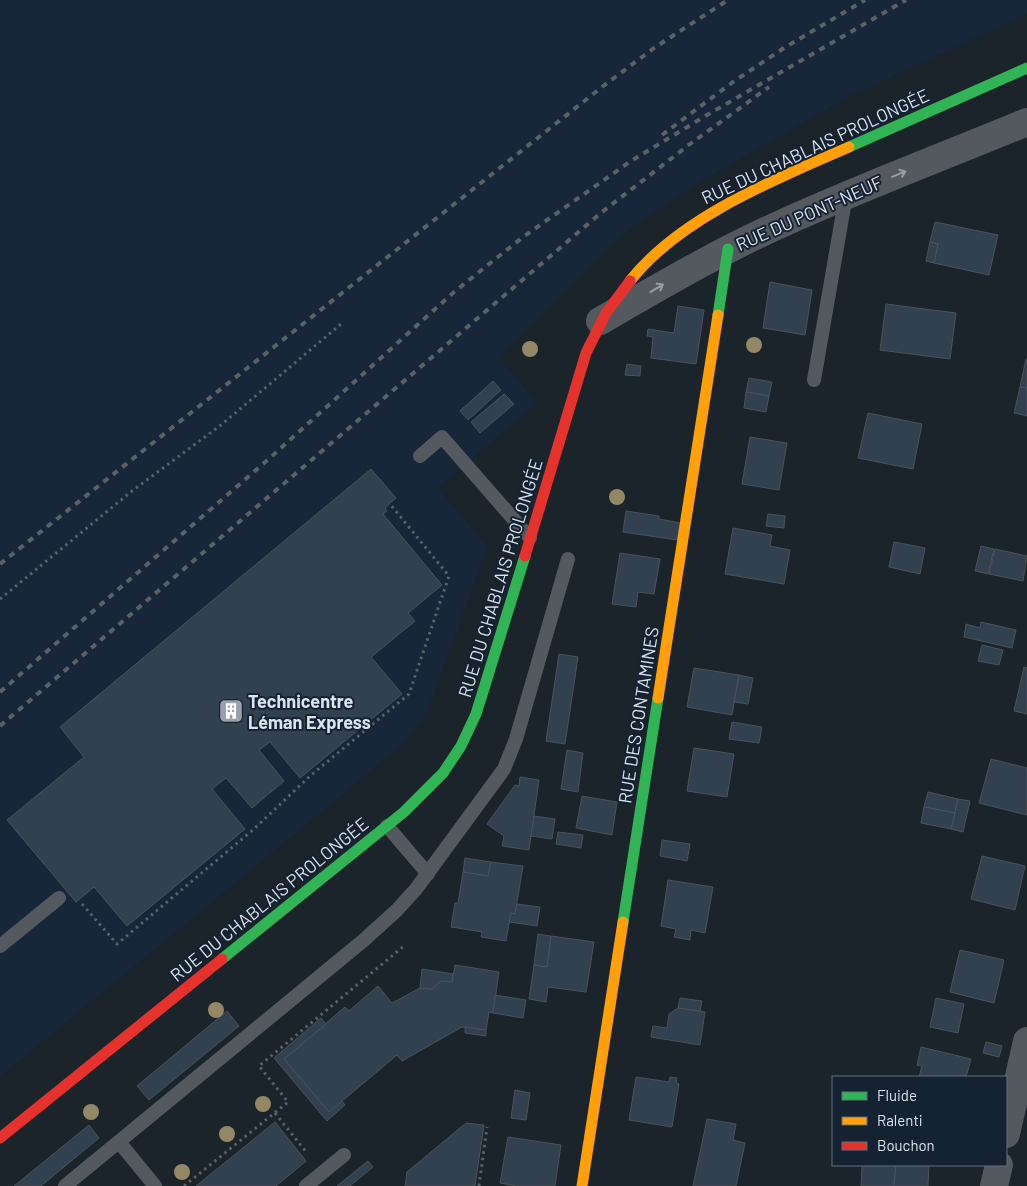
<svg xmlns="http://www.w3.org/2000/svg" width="1027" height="1186" viewBox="0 0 1027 1186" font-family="Barlow,sans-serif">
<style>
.built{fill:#172639}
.building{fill:#324150;stroke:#4b5259}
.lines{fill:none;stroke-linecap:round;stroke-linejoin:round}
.path{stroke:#5b6066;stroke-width:3;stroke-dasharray:2.5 4;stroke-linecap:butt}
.lane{stroke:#545960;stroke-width:14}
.street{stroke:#545960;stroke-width:28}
.fast{stroke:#30b455;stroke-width:11}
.slow{stroke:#ff9f0a;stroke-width:11}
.jam{stroke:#e5322d;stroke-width:11}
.rail{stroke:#5c6167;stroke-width:4;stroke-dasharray:6 6;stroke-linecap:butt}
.tree{fill:#948766}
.oneway{stroke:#989ea7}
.labels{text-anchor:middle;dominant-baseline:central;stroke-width:4;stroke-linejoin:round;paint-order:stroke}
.street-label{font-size:18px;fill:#dbe3ee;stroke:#152231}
.poi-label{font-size:18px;font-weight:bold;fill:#dbe3ee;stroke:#152231;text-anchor:start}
</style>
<rect width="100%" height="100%" fill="#1b232b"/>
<polygon class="built" points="0,0 1027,0 1027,14 846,98 690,188 618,238 499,357 538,403 438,488 488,546 425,718 400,746 363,778 0,1077"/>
<g class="building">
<polygon points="935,222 998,235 989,275 934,263 938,244 930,242"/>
<polygon points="930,242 938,244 934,263 926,261"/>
<polygon points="770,282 812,290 805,335 763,328"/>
<polygon points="886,304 956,313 950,359 880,350"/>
<polygon points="678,306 704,310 696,364 651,358 653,337 647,336 648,329 674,333"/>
<polygon points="1026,359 1027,359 1027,388 1020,387"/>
<polygon points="627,364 641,366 640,376 625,375"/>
<polygon points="749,378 772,382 769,396 746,392"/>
<polygon points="493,381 501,390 468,420 460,411"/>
<polygon points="1020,387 1027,388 1027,416 1014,413"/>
<polygon points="746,392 769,396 766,412 744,408"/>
<polygon points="504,394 514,404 480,433 471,422"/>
<polygon points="868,413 922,424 913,469 858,458"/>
<polygon points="750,437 787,443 779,490 742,484"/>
<polygon points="371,469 396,498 385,508 387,511 383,514 442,585 408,613 415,621 371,657 402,694 300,778 270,742 259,750 284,781 252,808 226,778 212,789 245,829 127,926 94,887 76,902 7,820 84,757 60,727"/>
<polygon points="626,511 659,516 659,519 680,523 677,540 623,532"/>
<polygon points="768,514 785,516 784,528 766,526"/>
<polygon points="733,528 772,535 770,546 790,550 784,584 725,574"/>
<polygon points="894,542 925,548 920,574 889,567"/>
<polygon points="981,546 994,549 988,574 975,571"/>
<polygon points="995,549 1027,556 1023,581 989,574"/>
<polygon points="620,553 660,559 654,594 638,592 636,607 612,604"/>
<polygon points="981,622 1016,630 1012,648 964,637 966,624 980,628"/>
<polygon points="982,645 1003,650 999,665 978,661"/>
<polygon points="559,654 578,657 565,744 546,741"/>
<polygon points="1024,667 1027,668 1027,714 1014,711"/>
<polygon points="694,668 739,675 732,715 687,707"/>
<polygon points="739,675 753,678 748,704 734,702"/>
<polygon points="732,722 762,727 759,743 729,739"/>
<polygon points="694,748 734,754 727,797 687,791"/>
<polygon points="567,750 583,753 578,792 561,789"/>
<polygon points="991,759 1027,768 1027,815 979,803"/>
<polygon points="520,777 539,780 529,850 502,846 504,836 487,824 515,785 519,786"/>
<polygon points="928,792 958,799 955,813 924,807"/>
<polygon points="582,796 617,802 612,835 576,828"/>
<polygon points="958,799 970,801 963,832 951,829"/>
<polygon points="924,807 955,813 951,829 921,823"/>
<polygon points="534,816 555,819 552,839 531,836"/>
<polygon points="558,832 583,835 581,848 556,844"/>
<polygon points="662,840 690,844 687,861 660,856"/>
<polygon points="982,856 1025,866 1015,910 971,899"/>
<polygon points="465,858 491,862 488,876 463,872"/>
<polygon points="491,862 523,866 515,914 511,913 506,941 481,937 482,932 451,927 455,903 458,903 463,872 488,876"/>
<polygon points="668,880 713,887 705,933 691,930 690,940 674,937 676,929 661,926"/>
<polygon points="517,904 540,907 537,926 509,922 511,913 515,914"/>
<polygon points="538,934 551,936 547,967 534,965"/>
<polygon points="551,936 594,942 586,992 548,987 546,1002 529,999 534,965 547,967"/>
<polygon points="960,950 1004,960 994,1003 950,992"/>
<polygon points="455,965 499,972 493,1013 489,1012 486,1030 462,1027 402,1061 397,1055 329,1112 284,1059 345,1007 349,1011 378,986 392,1003 420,988 432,989 441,981 452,982"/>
<polygon points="422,969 453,974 452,982 441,981 432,989 420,988"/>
<polygon points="495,995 526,1000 523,1018 493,1013"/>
<polygon points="680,998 702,1001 700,1011 678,1008"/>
<polygon points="936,998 964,1004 958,1033 930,1027"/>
<polygon points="678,1008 705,1012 700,1045 651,1037 653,1026 667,1028 669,1014"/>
<polygon points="227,1011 239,1026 149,1100 137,1086"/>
<polygon points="321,1018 326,1024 284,1059 329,1112 342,1101 345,1105 327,1121 274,1058"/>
<polygon points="465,1027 486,1030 486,1036 465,1033"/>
<polygon points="986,1042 1002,1046 999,1057 983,1053"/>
<polygon points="921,1047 971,1059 966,1077 919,1077 922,1066 917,1065"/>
<polygon points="636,1077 669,1082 670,1077 677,1078 676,1083 679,1084 672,1127 629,1120"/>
<polygon points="515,1090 530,1093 526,1120 511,1118"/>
<polygon points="707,1119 736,1124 733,1140 745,1143 736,1186 693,1186"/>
<polygon points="275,1122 306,1161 276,1186 196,1186"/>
<polygon points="466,1123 484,1125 475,1186 405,1186 407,1172"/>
<polygon points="89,1125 99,1138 41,1186 14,1186"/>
<polygon points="508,1137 561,1145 555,1186 516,1186 500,1183"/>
<polygon points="368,1161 373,1167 350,1186 337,1186"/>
<polygon points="862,1165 896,1165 894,1186 861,1186"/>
<polygon points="896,1165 929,1165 928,1186 894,1186"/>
</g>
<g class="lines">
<g class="path">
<polyline points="0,599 132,491 221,425 341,324"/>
<polyline points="82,904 117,944 254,829 310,776 409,694 449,576 390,504"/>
<polyline points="275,1113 307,1153"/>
<polyline points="184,1186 288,1102 259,1066 404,946"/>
<polyline points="479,1186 487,1127"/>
</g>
<g class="lane">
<polyline points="814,380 846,195"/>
<polyline points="420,456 442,437 530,538"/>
<polyline points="387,826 428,874"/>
<polyline points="0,946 59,898"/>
<polyline points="119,1142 155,1186"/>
<polyline points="65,1186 364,940 397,910 416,889 504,769 516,739 568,559"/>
<polyline points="306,1186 344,1155"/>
</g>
<g class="street">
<path d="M600 321C659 287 718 252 781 224 862 187 945 156 1027 122"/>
<polyline points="1006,1134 1027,1041"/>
<polyline points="994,1186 999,1165"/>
</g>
<g class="fast">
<polyline points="849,147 1027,68"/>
<polyline points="718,315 728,249"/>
<polyline points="623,922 658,698"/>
<polyline points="222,959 404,812 443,773 461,746 476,714 525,556"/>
</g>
<g class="slow">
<path d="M630 281C680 217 776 179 849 147"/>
<polyline points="658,698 718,315"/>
<polyline points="582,1186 623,922"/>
</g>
<g class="jam">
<polyline points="525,556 586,353 606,313 630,281"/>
<polyline points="0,1138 222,959"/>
</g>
<g class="rail">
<polyline points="662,135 733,82 784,48 865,0"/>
<polyline points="0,564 602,87 654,48 728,0"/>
<polyline points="0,692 271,457 454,292 523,237 631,161 707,115 906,0"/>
<polyline points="0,726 602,212 690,144 769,87"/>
</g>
</g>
<g class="tree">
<circle cx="754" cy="345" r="8"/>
<circle cx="530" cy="349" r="8"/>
<circle cx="617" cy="497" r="8"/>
<circle cx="216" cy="1010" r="8"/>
<circle cx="263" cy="1104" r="8"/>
<circle cx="91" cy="1112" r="8"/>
<circle cx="227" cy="1134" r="8"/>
<circle cx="182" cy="1172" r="8"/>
</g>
<defs><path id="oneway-shaft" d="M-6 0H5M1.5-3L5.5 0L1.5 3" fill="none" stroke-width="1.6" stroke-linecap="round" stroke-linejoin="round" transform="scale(1.25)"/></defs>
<g class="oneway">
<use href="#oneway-shaft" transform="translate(899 174) rotate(-22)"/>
<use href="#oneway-shaft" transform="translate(657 288) rotate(-31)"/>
</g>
<defs>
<symbol id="building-square" viewBox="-11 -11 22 22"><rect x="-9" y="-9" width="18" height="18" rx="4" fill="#98a0aa" stroke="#152231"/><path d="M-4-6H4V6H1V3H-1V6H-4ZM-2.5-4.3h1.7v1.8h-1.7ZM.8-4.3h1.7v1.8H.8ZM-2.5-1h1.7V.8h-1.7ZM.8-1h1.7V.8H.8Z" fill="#fff"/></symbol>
</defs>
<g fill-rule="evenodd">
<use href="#building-square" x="217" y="697" width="28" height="28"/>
</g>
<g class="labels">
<g class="street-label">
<text transform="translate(815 146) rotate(-25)">RUE DU CHABLAIS PROLONGÉE</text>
<text transform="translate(809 213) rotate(-24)">RUE DU PONT-NEUF</text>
<text transform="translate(500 578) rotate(-73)">RUE DU CHABLAIS PROLONGÉE</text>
<text transform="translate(638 715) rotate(-81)">RUE DES CONTAMINES</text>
<text transform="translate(269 899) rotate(-39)">RUE DU CHABLAIS PROLONGÉE</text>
</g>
<g class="poi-label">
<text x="248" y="701">Technicentre<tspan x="248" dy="21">Léman Express</tspan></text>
</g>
</g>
<rect x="832" y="1076" width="175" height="90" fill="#152231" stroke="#646f7d"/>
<rect x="842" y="1092" width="25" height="8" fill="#30b455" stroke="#646f7d"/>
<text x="877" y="1101" font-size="15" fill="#dbe3ee">Fluide</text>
<rect x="842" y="1117" width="25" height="8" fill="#ff9f0a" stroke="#646f7d"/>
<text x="877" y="1126" font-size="15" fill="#dbe3ee">Ralenti</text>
<rect x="842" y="1142" width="25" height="8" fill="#e5322d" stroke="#646f7d"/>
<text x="877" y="1151" font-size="15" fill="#dbe3ee">Bouchon</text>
</svg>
